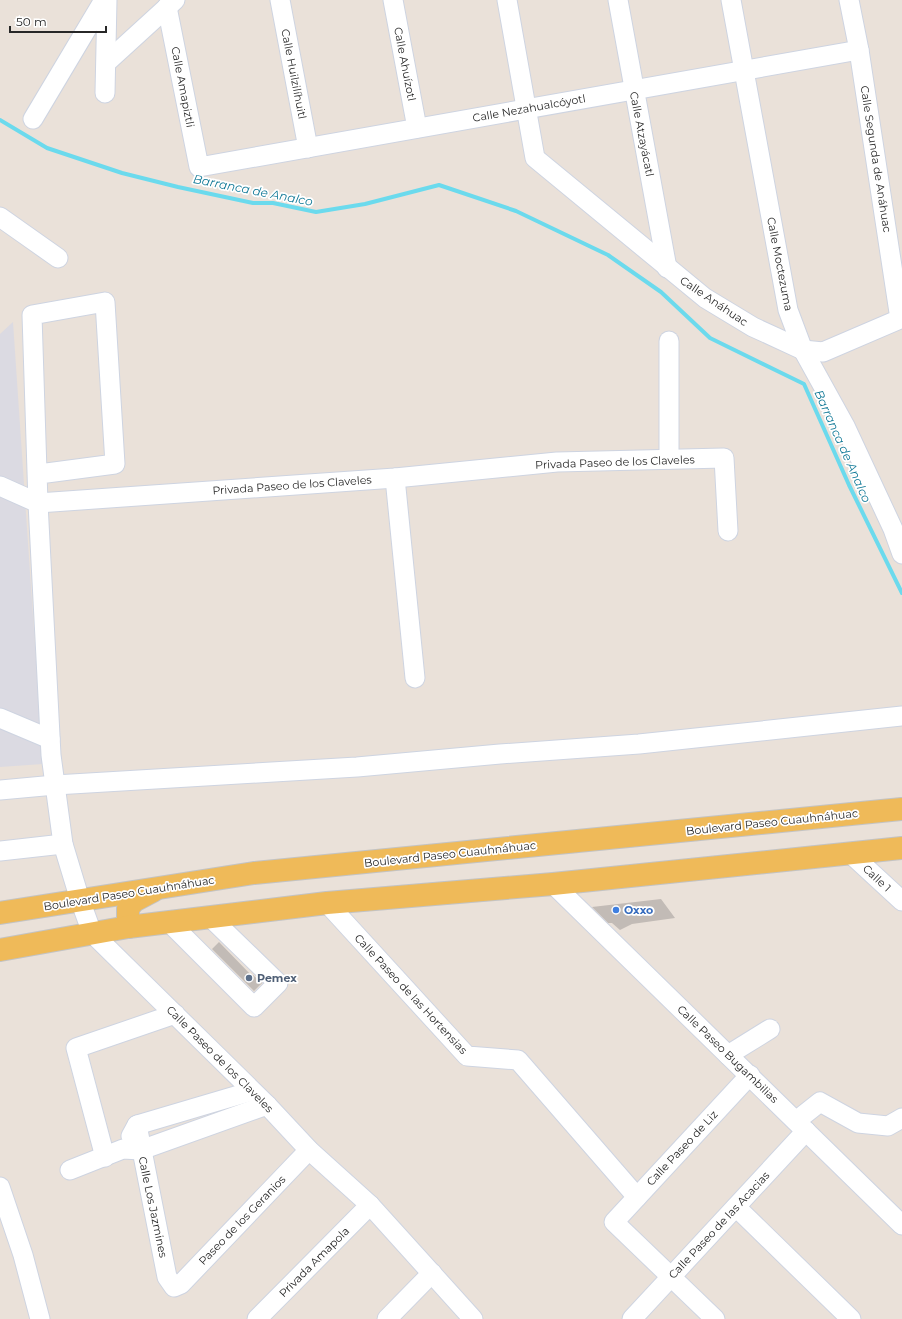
<svg xmlns="http://www.w3.org/2000/svg" width="902" height="1319" viewBox="0 0 902 1319" font-family="Montserrat,sans-serif">
<style>
.industrial{fill:#dbdae2}
.lines{fill:none;stroke-linecap:round;stroke-linejoin:round}
.stream{stroke:#6bdaed;stroke-width:4}
.building{fill:#c2bbb6}
.minor-casing{stroke:#ced4e1;stroke-width:21}
.major-casing{stroke:#c3c3c3;stroke-width:24}
.minor{stroke:#fff;stroke-width:19}
.major{stroke:#efba59;stroke-width:22}
.shop-dot{fill:#3f7fe0;stroke:#fff;stroke-width:1.5}
.service-dot{fill:#5c6f8a;stroke:#fff;stroke-width:1.5}
.labels{text-anchor:middle;dominant-baseline:central;stroke-width:3.5;stroke-linejoin:round;paint-order:stroke}
.street-label{font-size:11px;fill:#272727;stroke:#fff}
.shop-label{font-size:11px;font-weight:bold;fill:#366cbe;stroke:#fff;text-anchor:start}
.service-label{font-size:11px;font-weight:bold;fill:#4e5e75;stroke:#fff;text-anchor:start}
.water-label{font-size:12px;font-style:italic;fill:#0e7795;stroke:#fff}
</style>
<rect width="100%" height="100%" fill="#eae1d9"/>
<polygon class="industrial" points="13,322 43,764 0,767 0,334"/>
<g class="lines">
<polyline class="stream" points="0,120 47,148 122,173 178,187 253,203 273,203 316,212 365,204 439,185 516,211 608,255 661,292 710,338 804,384 849,485 902,593"/>
</g>
<g class="building">
<polygon points="661,899 675,918 632,924 620,930 612,923 608,923 592,907"/>
<polygon points="219,942 252,976 253,975 262,983 254,991 212,949"/>
</g>
<g class="lines">
<defs>
<g id="minor">
<polyline points="280,0 308,148"/>
<polyline points="393,0 417,128"/>
<polyline points="507,0 535,158 705,298 753,327 803,350 823,352 900,319 859,50 849,0"/>
<polyline points="618,0 667,268"/>
<polyline points="731,0 788,310 803,350 845,426 893,529 902,554"/>
<polyline points="167,7 199,167 859,50"/>
<polyline points="107,62 175,0"/>
<polyline points="105,93 107,0"/>
<polyline points="33,119 104,0"/>
<polyline points="0,217 58,258"/>
<polyline points="669,341 669,459"/>
<polyline points="39,474 115,464 105,302 32,315 38,503 51,755 63,844 80,900 92,933 267,1105 309,1150 370,1205 473,1319"/>
<polyline points="395,478 415,678"/>
<polyline points="0,486 38,503 395,478 557,462 724,458 728,531"/>
<polyline points="0,718 50,739"/>
<polyline points="0,790 55,785 357,767 500,754 639,744 902,716"/>
<polyline points="0,851 63,844"/>
<polyline points="851,854 902,901"/>
<polyline points="553,884 902,1225"/>
<polyline points="327,903 467,1056 518,1060 637,1197"/>
<polyline points="170,923 254,1007 278,983 211,918"/>
<polyline points="728,1055 770,1029"/>
<polyline points="796,1121 820,1102 858,1123 888,1126 902,1118"/>
<polyline points="137,1125 167,1277 174,1287 181,1284 309,1150"/>
<polyline points="131,1136 137,1125 252,1091"/>
<polyline points="105,1157 76,1048 175,1014"/>
<polyline points="70,1170 123,1149 141,1150 267,1105"/>
<polyline points="0,1187 23,1255 40,1319"/>
<polyline points="736,1207 851,1319"/>
<polyline points="257,1319 370,1205"/>
<polyline points="387,1319 432,1273"/>
<polyline points="632,1319 806,1131"/>
<polyline points="715,1319 614,1222 750,1075"/>
</g>
<g id="major">
<polyline points="0,913 254,873 902,809"/>
<polyline points="128,927 128,908 134,901 153,891"/>
<polyline points="0,950 128,927 327,903 553,884 902,848"/>
</g>
</defs>
<use href="#minor" class="minor-casing"/>
<use href="#major" class="major-casing"/>
<use href="#minor" class="minor"/>
<use href="#major" class="major"/>
</g>
<circle class="shop-dot" cx="616" cy="910" r="4"/>
<circle class="service-dot" cx="249" cy="978" r="4"/>
<g class="labels">
<g class="street-label">
<text transform="translate(405 64) rotate(79)">Calle Ahuízotl</text>
<text transform="translate(294 74) rotate(79)">Calle Huilzilíhuitl</text>
<text transform="translate(183 87) rotate(79)">Calle Amapiztli</text>
<text transform="translate(529 108) rotate(-10)">Calle Nezahualcóyotl</text>
<text transform="translate(642 134) rotate(79)">Calle Atzayácatl</text>
<text transform="translate(876 159) rotate(81)">Calle Segunda de Anáhuac</text>
<text transform="translate(780 264) rotate(79)">Calle Moctezuma</text>
<text transform="translate(714 301) rotate(34)">Calle Anáhuac</text>
<text transform="translate(615 462) rotate(-2)">Privada Paseo de los Claveles</text>
<text transform="translate(292 485) rotate(-4)">Privada Paseo de los Claveles</text>
<text transform="translate(772 822) rotate(-6)">Boulevard Paseo Cuauhnáhuac</text>
<text transform="translate(450 854) rotate(-6)">Boulevard Paseo Cuauhnáhuac</text>
<text transform="translate(877 878) rotate(43)">Calle 1</text>
<text transform="translate(129 893) rotate(-9)">Boulevard Paseo Cuauhnáhuac</text>
<text transform="translate(411 994) rotate(47)">Calle Paseo de las Hortensias</text>
<text transform="translate(728 1054) rotate(44)">Calle Paseo Bugambilias</text>
<text transform="translate(220 1059) rotate(45)">Calle Paseo de los Claveles</text>
<text transform="translate(682 1148) rotate(-47)">Calle Paseo de Liz</text>
<text transform="translate(153 1207) rotate(78)">Calle Los Jazmines</text>
<text transform="translate(242 1220) rotate(-46)">Paseo de los Geranios</text>
<text transform="translate(719 1225) rotate(-47)">Calle Paseo de las Acacias</text>
<text transform="translate(314 1262) rotate(-45)">Privada Amapola</text>
</g>
<g class="shop-label">
<text x="624" y="910">Oxxo</text>
</g>
<g class="service-label">
<text x="257" y="978">Pemex</text>
</g>
<g class="water-label">
<text transform="translate(253 190) rotate(11)">Barranca de Analco</text>
<text transform="translate(843 446) rotate(66)">Barranca de Analco</text>
</g>
</g>
<path d="M10 26v6h96v-6" fill="none" stroke="#272727" stroke-width="2"/>
<text x="16" y="26" font-size="12" fill="#272727" stroke="#ffffff" stroke-width="3" paint-order="stroke">50 m</text>
</svg>
